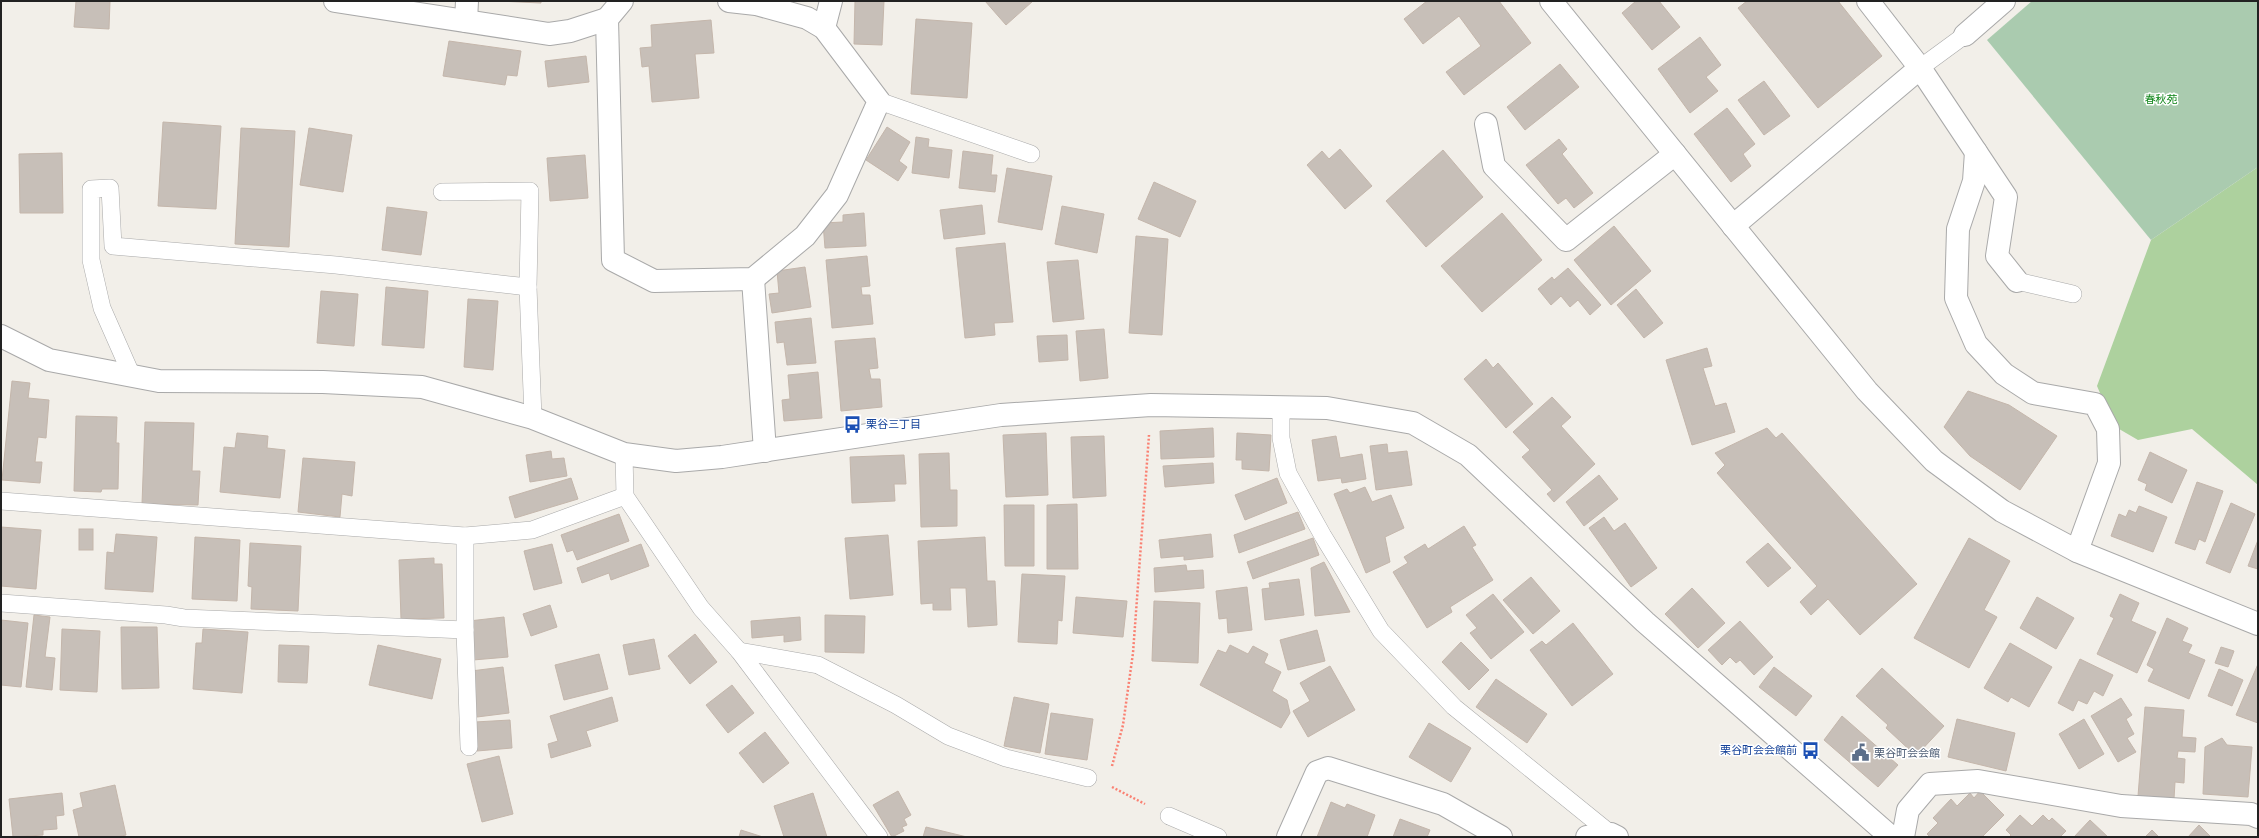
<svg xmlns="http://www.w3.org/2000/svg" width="2259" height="838" viewBox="0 0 2259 838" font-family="'Public Sans','Noto Sans JP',sans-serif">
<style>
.forest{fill:#add19e}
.cemetery{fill:#aacbaf}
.building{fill:#c7bfb8;stroke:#c4b6ab}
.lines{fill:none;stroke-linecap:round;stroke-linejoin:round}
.service-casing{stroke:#a9a9a9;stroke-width:18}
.minor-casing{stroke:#a9a9a9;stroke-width:24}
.tertiary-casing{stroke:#a9a9a9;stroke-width:24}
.path{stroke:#fa8072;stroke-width:2.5;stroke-dasharray:2 2;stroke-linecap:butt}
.service{stroke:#fff;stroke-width:17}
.minor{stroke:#fff;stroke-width:22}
.tertiary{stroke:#fff;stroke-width:22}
.labels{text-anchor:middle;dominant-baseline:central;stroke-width:3;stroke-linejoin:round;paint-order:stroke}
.park-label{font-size:11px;fill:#0c8416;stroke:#fff}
.transit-label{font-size:11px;fill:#164399;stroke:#fff;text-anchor:start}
.service-label{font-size:11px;fill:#4e5e75;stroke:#fff;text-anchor:start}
</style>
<rect width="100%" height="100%" fill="#f2efe9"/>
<polygon class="forest" points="2258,167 2258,485 2192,429 2138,440 2114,426 2097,386 2151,240"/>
<polygon class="cemetery" points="2032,1 2258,1 2258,167 2151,240 1987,40"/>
<g class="building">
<polygon points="76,1 110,1 109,29 74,27"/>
<polygon points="498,1 541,1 541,3"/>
<polygon points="855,1 884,1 882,45 854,44"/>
<polygon points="985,1 1033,1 1006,25"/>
<polygon points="1427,1 1499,1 1531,43 1464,95 1446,72 1481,46 1459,16 1423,44 1404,19"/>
<polygon points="1636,1 1659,1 1680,27 1652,50 1622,13"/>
<polygon points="1747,1 1838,1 1882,56 1818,108 1738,8"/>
<polygon points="916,19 972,23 967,98 911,94"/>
<polygon points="711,20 714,53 695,54 699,98 652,102 649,66 642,67 640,48 652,47 651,25"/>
<polygon points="1700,37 1721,65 1706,77 1718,91 1690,113 1658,69"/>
<polygon points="449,41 521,51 517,76 507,75 505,85 443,76"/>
<polygon points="586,56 589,82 548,87 545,61"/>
<polygon points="1560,64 1579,87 1525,130 1507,107"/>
<polygon points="1764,81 1790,116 1764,135 1738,100"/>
<polygon points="1727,108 1755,144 1743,154 1751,166 1731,182 1694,134"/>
<polygon points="163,122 221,126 216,209 158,206"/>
<polygon points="887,127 910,142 899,161 907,167 898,181 866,160"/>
<polygon points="241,128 295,131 289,247 235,244"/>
<polygon points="309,128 352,135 343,192 300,185"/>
<polygon points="916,137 929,139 928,147 952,150 949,178 912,173"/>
<polygon points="1559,139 1567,149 1562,154 1593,193 1574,208 1566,198 1558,204 1526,165"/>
<polygon points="1340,149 1372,186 1345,209 1307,165 1322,151 1329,159"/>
<polygon points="1443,150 1483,197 1426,247 1386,201"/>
<polygon points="963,151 993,155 991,175 997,175 995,192 959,188"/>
<polygon points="62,153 63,213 20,213 19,154"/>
<polygon points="585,155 588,198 550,201 547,158"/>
<polygon points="1007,168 1052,176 1042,230 998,222"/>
<polygon points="1154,182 1196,201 1180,237 1138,219"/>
<polygon points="982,205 985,234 944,239 940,210"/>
<polygon points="1062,206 1104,214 1097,253 1055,244"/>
<polygon points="387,207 427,212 421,255 382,250"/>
<polygon points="864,213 866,246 825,248 823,223 843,222 843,215"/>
<polygon points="1502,213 1542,260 1482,312 1441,266"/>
<polygon points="1614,226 1651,271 1611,305 1574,260"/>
<polygon points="1136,236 1168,239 1162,335 1129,333"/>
<polygon points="1005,243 1013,322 994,323 995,335 965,338 956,248"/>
<polygon points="867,256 870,286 861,287 862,295 870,295 873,324 832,328 826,260"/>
<polygon points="1078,260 1084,319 1053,322 1047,262"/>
<polygon points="805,267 811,307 772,313 769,294 779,293 777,271"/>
<polygon points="1568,268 1601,305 1590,315 1578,300 1570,307 1561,296 1551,305 1538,289 1552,277 1554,280"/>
<polygon points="386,287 428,291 424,348 382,345"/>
<polygon points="1636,289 1663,323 1644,338 1617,305"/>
<polygon points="321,291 358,294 354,346 317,343"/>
<polygon points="468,299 498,301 493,370 464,367"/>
<polygon points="811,318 816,363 787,365 784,342 777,343 775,322"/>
<polygon points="1104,329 1108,378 1080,381 1076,331"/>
<polygon points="1067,335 1068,360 1039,362 1037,336"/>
<polygon points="875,338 878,368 869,369 871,379 880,379 882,407 841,411 835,341"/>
<polygon points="1707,348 1712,366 1703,368 1715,406 1726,403 1735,432 1692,445 1666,360"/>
<polygon points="1486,359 1493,368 1498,363 1533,404 1506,428 1464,379"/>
<polygon points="818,372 822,418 784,421 782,400 790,399 788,375"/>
<polygon points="12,381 30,383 28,398 49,400 46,438 38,437 35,462 42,462 40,483 2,480"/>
<polygon points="1968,391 2009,405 2057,436 2020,490 1970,456 1944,427"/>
<polygon points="1552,397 1571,417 1561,426 1595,464 1554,502 1547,494 1552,490 1522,457 1530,450 1513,432"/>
<polygon points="76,416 117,417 116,443 119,443 118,489 102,489 101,492 74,491"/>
<polygon points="145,422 194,423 192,471 200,471 198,505 142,504"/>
<polygon points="1213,428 1214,457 1161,459 1160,431"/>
<polygon points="1767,428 1776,438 1782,433 1917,584 1860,635 1828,599 1811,615 1800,602 1817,586 1717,473 1725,465 1715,453"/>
<polygon points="237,433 268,436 267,448 285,450 280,498 220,492 224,447 235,448"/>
<polygon points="1046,433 1048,495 1006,497 1003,435"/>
<polygon points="1237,433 1271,435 1269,471 1242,469 1242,460 1236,460"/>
<polygon points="1104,436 1106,496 1073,498 1071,437"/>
<polygon points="1336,436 1340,458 1362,454 1366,479 1342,483 1341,478 1318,481 1312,440"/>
<polygon points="1387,444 1388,453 1407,451 1412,485 1376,490 1370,446"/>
<polygon points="551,451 552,459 564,458 567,476 530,482 526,455"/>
<polygon points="2150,452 2187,470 2172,503 2145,490 2147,484 2138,480"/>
<polygon points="949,453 950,490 957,490 957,526 921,527 919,454"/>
<polygon points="904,455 906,484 894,484 895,501 852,503 850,457"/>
<polygon points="303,458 355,462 352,496 342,494 340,517 298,512"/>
<polygon points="1213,463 1214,483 1165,487 1163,466"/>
<polygon points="1599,475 1618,499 1584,526 1566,502"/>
<polygon points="571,478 578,499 515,518 509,497"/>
<polygon points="1277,478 1287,503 1245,520 1235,495"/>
<polygon points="2197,482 2223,491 2205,542 2199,539 2195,550 2175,543"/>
<polygon points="1365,487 1372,502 1391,495 1404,528 1385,537 1390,562 1366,573 1334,494 1347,489 1350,493"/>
<polygon points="2231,503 2255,514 2230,573 2206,563"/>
<polygon points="1077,504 1078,569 1047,569 1047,505"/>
<polygon points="1004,505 1034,505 1034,566 1005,566"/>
<polygon points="2139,506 2167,517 2153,552 2111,536 2119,514 2126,517 2129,510 2136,513"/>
<polygon points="1298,512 1305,529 1239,553 1234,535"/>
<polygon points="619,514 629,541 577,560 573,550 567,552 561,535"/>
<polygon points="1604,517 1614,531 1625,523 1657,568 1631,587 1589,528"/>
<polygon points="1464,526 1476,545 1472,547 1493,580 1450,607 1452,612 1427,628 1393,572 1408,563 1404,557 1425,544 1428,549"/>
<polygon points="1,527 41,530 36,589 1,586"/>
<rect x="79" y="529" width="14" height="21"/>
<polygon points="116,534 157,537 153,592 105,589 107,552 114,553"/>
<polygon points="1211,534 1213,557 1184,560 1184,556 1161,558 1159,540"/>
<polygon points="888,535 893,595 850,599 845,538"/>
<polygon points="195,537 240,540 237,601 192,599"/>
<polygon points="985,537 987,581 995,581 997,625 968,627 966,588 950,588 951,610 933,610 933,603 921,604 918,541"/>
<polygon points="1313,538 1319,555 1253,579 1247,562"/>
<polygon points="1969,538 2010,561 1984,610 1997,617 1969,668 1914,638"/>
<polygon points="2258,540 2258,569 2248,566"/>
<polygon points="250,543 301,546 298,611 251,609 252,587 248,586"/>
<polygon points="1768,543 1791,568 1768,587 1746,562"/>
<polygon points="552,544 562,583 534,590 524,551"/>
<polygon points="641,544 649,566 611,580 609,573 582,583 577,568"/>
<polygon points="434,558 434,564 442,564 444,618 401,619 399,560"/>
<polygon points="1324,562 1350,612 1315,616 1311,568"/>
<polygon points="1186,565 1187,571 1203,570 1204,588 1155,592 1154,568"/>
<polygon points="1022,574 1065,576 1062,621 1058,620 1057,644 1018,642"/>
<polygon points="1531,577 1560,611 1533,634 1503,600"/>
<polygon points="1299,579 1304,615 1265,620 1262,589 1270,588 1269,583"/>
<polygon points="1247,587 1252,630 1228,633 1227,618 1219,619 1216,591"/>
<polygon points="1692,588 1725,623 1698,648 1665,614"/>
<polygon points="1493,594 1524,632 1491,659 1470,633 1477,628 1466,615"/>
<polygon points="2120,594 2139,603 2131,621 2156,632 2137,673 2097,654 2114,618 2110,616"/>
<polygon points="1076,597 1127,601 1123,637 1073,633"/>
<polygon points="2037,597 2074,618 2056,649 2020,628"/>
<polygon points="1154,601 1200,603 1198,663 1152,661"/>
<polygon points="550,605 557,627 531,636 523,614"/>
<polygon points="34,615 50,617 45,657 55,658 52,690 26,687"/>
<polygon points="825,615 865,616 864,653 825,652"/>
<polygon points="504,617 508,657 473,660 469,621"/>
<polygon points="800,617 801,640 784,642 784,635 752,638 751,621"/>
<polygon points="2167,618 2188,628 2182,641 2192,645 2188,653 2205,660 2189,699 2148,681 2154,669 2147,665"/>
<polygon points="1,620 28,623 21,687 1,685"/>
<polygon points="1740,621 1773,657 1754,675 1740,660 1736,663 1730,657 1722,665 1708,650"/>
<polygon points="1573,623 1613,674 1572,706 1530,650 1542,641 1546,645"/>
<polygon points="121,627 157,627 159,688 122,689"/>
<polygon points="62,629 100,631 97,692 60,690"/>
<polygon points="203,629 248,632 242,693 193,689 196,643 202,643"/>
<polygon points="1317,630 1325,661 1288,670 1280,640"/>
<polygon points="695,634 717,662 690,684 668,656"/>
<polygon points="654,639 660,669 629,675 623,645"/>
<polygon points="1461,642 1489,670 1469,690 1442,662"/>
<polygon points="2010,643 2052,667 2029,707 2011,697 2008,702 1984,688"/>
<polygon points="279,645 309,646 307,683 278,682"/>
<polygon points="378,645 441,659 432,699 369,685"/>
<polygon points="1230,645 1248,654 1253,646 1268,654 1264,663 1281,672 1272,691 1287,700 1290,713 1281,728 1200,685 1218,650 1226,653"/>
<polygon points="2221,647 2234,651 2228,667 2215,663"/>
<polygon points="599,654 608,689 564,700 555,665"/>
<polygon points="2080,659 2113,675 2103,696 2094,691 2087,704 2078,700 2073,711 2058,703"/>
<polygon points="2258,664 2258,723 2236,715"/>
<polygon points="1330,666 1355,710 1308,737 1293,711 1310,701 1300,683"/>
<polygon points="503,667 509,713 477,717 471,671"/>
<polygon points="1774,667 1812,696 1796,716 1759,687"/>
<polygon points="1882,668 1944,726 1916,756 1886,728 1888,725 1856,696"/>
<polygon points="2219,669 2243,680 2232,706 2208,696"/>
<polygon points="1496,679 1547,714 1527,743 1476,707"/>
<polygon points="732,685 754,713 728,733 706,705"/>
<polygon points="612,697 618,721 586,731 591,746 551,758 548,744 558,741 550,716"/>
<polygon points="1014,697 1049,704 1040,753 1004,746"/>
<polygon points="2121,698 2132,715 2126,719 2134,734 2127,738 2136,752 2118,762 2091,716"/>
<polygon points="2145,707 2184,710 2182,737 2196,738 2195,752 2178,751 2177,758 2185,759 2184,783 2175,782 2174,799 2138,796"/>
<polygon points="1051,713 1093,719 1087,760 1045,754"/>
<polygon points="1842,716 1898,765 1878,787 1824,740"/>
<polygon points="1957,719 2015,733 2006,771 1948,757"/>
<polygon points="2084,719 2104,754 2079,769 2059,734"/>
<polygon points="510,720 512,748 477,751 475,722"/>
<polygon points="1429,723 1471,748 1451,782 1409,757"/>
<polygon points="765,732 789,763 763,783 739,753"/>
<polygon points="2222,738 2227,745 2252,747 2248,797 2203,794 2205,747"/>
<polygon points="499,756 513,814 482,822 467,764"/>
<polygon points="115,785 126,835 117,837 79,837 73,810 83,807 80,793"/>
<polygon points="898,791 911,815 904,819 907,825 902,827 904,831 892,837 873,805"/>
<polygon points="1980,791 2004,815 1982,837 1930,837 1927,834 1938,823 1933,818 1951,799 1957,806 1970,793 1974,798"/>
<polygon points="62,793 64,815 56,816 57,829 43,830 43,835 13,837 9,799"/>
<polygon points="813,793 827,837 784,837 774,806"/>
<polygon points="1331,802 1345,808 1347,804 1375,815 1367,837 1317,837"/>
<polygon points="2020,815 2032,826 2043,815 2049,821 2052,818 2066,831 2060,837 2009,837 2011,835 2006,830"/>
<polygon points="1400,819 1430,830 1427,837 1393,837"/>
<polygon points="2090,820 2108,837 2074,837"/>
<polygon points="2199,825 2211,837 2188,837"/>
<polygon points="926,827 967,837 923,837"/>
<polygon points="741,830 763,837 739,837"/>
<polygon points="2152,830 2159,837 2145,837"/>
</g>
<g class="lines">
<defs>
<g id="service">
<polyline points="1920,68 1965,35"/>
<polyline points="879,101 1031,154"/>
<polyline points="442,192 530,191 528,287 533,418"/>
<polyline points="2017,281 2073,294"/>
<polyline points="132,376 102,308 91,260 91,189 110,188 113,246 336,265 528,287"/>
<polyline points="1281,407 1281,438 1288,473 1323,536 1381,631 1454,707 1611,834"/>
<polyline points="624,454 625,496 701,608 739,651 879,837"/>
<polyline points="1,501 465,536 532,530 625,496"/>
<polyline points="465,536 465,630 469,747"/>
<polyline points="1,603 166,615 184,618 465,630"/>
<polyline points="739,651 818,665 896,705 948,736 1006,758 1088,778"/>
<polyline points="1169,816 1218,837"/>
</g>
<g id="minor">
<polyline points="335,1 549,34 570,31 607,19"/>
<polyline points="622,1 607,19 613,260 654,281 753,279 805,236 837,195 879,101 824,28 807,18 756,4 729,1"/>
<polyline points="1868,1 1920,68 2006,197 1997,256 2017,281"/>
<polyline points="466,21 467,1"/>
<polyline points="824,28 831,1"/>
<polyline points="1965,35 2004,1"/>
<polyline points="1486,124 1494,166 1566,240 1675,154"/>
<polyline points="1976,152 1974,181 1958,229 1956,298 1976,344 2004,374 2033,393 2095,404 2108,429 2109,463 2077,551"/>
<polyline points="1733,226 1920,68"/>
<polyline points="753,279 765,451"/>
<polyline points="1288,837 1317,772 1328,768 1443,804 1501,837"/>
<polyline points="1587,837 1611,834 1617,837"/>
<polyline points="1903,837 1908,810 1930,784 1978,781 2121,806 2251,814 2258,817"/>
</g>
<g id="tertiary">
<polyline points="1551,1 1867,391 1934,461 2002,511 2077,551 2258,624"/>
<polyline points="1,336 49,360 159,381 323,382 422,387 533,418 624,454 676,461 722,457 1001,415 1151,405 1327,408 1413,423 1468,455 1645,622 1891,837"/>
</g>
</defs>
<use href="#service" class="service-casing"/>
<use href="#minor" class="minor-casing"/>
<use href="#tertiary" class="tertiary-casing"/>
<g class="path">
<polyline points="1112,766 1123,725 1133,653 1149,435"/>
<polyline points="1112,787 1145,804"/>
</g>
<use href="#service" class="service"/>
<use href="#minor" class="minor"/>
<use href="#tertiary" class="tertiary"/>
</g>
<defs>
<symbol id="bus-bare" viewBox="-9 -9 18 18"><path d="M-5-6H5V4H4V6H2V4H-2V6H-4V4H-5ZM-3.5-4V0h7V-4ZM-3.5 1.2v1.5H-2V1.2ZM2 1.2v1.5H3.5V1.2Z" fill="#1a4fb4" stroke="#fff" stroke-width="2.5" paint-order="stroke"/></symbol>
<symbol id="civic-bare" viewBox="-9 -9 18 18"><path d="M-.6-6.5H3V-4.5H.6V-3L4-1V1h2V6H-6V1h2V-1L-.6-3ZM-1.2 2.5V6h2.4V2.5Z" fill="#5c6f8a" stroke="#fff" stroke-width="2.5" paint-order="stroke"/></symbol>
</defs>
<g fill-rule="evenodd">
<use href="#bus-bare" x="840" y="412" width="25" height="25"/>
<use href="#bus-bare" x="1798" y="738" width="25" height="25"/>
<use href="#civic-bare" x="1848" y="740" width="25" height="25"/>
</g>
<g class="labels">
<g class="park-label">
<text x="2161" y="99">春秋苑</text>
</g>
<g class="transit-label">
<text x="866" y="424">栗谷三丁目</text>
<text x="1797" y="750" text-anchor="end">栗谷町会会館前</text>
</g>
<g class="service-label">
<text x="1874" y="753">栗谷町会会館</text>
</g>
</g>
<rect width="2259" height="838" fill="none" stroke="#222222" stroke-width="4"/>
</svg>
